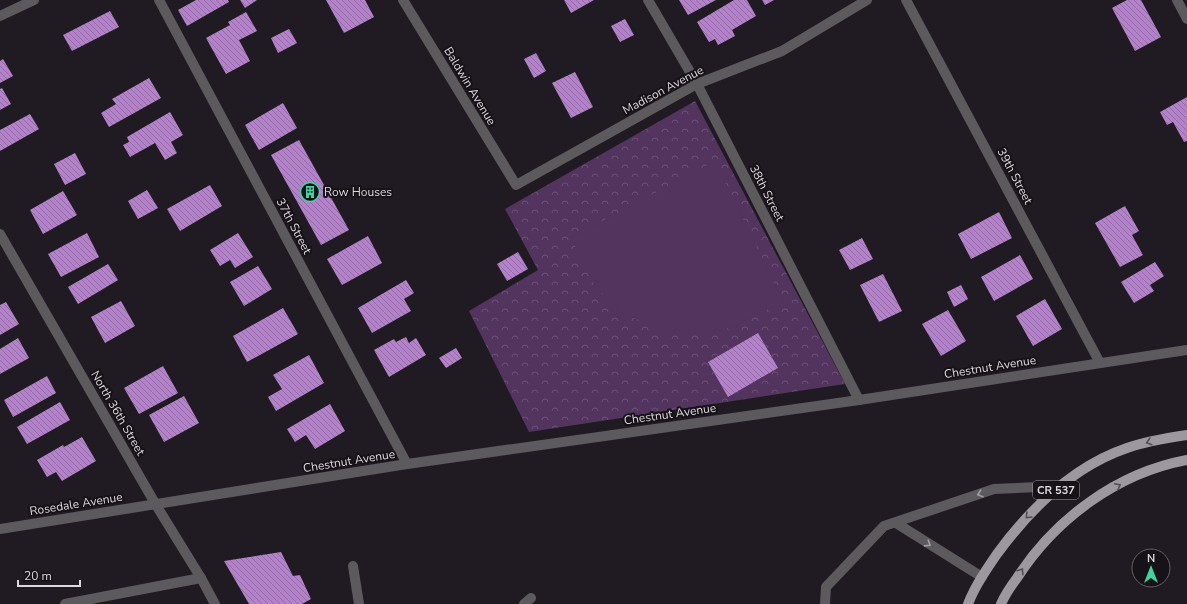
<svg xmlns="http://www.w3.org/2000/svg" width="1187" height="604" viewBox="0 0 1187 604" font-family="'Nunito Sans',sans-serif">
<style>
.park{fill:url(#park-crowns)}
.pitch{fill:#52345f}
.building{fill:url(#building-back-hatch)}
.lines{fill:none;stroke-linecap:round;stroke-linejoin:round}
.minor{stroke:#5d5a5e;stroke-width:10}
.major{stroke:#9d98a0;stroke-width:10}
.oneway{stroke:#534e55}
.oneway2{stroke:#a3a0a4}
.labels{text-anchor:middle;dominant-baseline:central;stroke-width:4;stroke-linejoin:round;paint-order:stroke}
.shield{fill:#161218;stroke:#a19da3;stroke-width:1}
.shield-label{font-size:11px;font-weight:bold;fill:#dcd9de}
.street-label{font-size:12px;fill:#dcd9de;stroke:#161218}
.poi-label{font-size:12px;fill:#dcd9de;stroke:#161218;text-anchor:start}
</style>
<defs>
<pattern id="park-crowns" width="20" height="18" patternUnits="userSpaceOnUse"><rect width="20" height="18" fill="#52345f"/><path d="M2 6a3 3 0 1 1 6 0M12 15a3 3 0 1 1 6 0" fill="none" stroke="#6a5176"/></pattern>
<pattern id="building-back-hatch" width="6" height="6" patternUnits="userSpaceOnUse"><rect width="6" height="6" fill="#b580cc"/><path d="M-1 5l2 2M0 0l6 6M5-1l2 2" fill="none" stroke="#926da3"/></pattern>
</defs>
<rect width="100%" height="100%" fill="#201b22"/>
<polygon class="park" points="695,101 845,384 529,432 469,311 538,270 505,209"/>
<polygon class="pitch" points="715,161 783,302 724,330 665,331 624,314 596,287 571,238"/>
<g class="building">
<polygon points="196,0 228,0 229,2 187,26 178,10"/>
<polygon points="240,0 257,0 245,8"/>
<polygon points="326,0 365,0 374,17 344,33"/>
<polygon points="564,0 594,0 571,13"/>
<polygon points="679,0 716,0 688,15"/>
<polygon points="734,0 747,0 756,16 732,30 735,36 718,45 715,39 709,42 697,22"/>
<polygon points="762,0 774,0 765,5"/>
<polygon points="1127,0 1141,0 1161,37 1135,51 1112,8"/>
<polygon points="110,11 119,27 72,51 63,35"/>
<polygon points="246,12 257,31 239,40 250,61 226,74 206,38 230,25 228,22"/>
<polygon points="625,19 634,35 620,42 611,26"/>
<polygon points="289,29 297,43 278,53 271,38"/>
<polygon points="536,53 546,71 534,78 524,59"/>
<polygon points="3,59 13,76 0,83 0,61"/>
<polygon points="575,72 593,107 571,118 552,83"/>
<polygon points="149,78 161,98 109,127 101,113 116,104 112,99"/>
<polygon points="2,88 11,104 0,110 0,89"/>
<polygon points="1187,97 1187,141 1184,142 1173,122 1167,125 1160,112"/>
<polygon points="283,103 297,128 259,150 245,125"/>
<polygon points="170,112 183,135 171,142 177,153 165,160 155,143 130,157 123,145 129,142 127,137"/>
<polygon points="30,114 39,129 0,151 0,130"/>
<polygon points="299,140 349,230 321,245 271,155"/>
<polygon points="75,153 86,174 65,185 54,164"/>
<polygon points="210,185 222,206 180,231 167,209"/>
<polygon points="147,190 158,208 138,219 128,201"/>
<polygon points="63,191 77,215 43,234 30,210"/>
<polygon points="1125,206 1139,231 1132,235 1143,255 1120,267 1095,223"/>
<polygon points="999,212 1012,238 971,259 958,234"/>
<polygon points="87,233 99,257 61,277 48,254"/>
<polygon points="238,233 253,257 235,268 230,260 220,266 210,250"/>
<polygon points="368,236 382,263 342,285 327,259"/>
<polygon points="862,238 873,259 850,270 839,250"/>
<polygon points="518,252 528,269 507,281 497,264"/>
<polygon points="1020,255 1033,279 994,301 981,277"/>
<polygon points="1155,262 1164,276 1150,285 1154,291 1134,303 1121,282"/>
<polygon points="108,264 118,280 78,304 68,287"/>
<polygon points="258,266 272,289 244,306 230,282"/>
<polygon points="883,274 902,311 879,322 860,285"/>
<polygon points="406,280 414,293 404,299 411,311 372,333 358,308"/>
<polygon points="961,285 968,299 954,307 947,292"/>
<polygon points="1045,299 1062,329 1033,346 1016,316"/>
<polygon points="121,301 135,326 105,343 91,317"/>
<polygon points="6,302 19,324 0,335 0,305"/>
<polygon points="283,308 298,334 247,362 233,336"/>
<polygon points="948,310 966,341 941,356 922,324"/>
<polygon points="758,333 778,368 728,397 708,362"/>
<polygon points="406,337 409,343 416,338 426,355 389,377 374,350 394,339 396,342"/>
<polygon points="18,338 29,358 0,374 0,349"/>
<polygon points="456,348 462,358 446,368 439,358"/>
<polygon points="309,355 324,383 276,411 268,397 282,389 273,375"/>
<polygon points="163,366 178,393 139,414 124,388"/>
<polygon points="47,376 56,393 13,417 4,400"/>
<polygon points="184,396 199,423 164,442 149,415"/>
<polygon points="60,402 70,420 27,444 17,427"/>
<polygon points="330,404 345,431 315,449 306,435 295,442 287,429"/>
<polygon points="82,437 96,461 62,481 56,472 47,477 37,460 63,445 64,447"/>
<polygon points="281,552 293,576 300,575 311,599 302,604 249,604 224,561"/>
</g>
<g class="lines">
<g class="minor">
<polyline points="159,0 407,464"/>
<polyline points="403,0 516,185 697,84 782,51 867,0"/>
<polyline points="648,0 697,84 859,400"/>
<polyline points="906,0 1100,363"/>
<polyline points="1177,0 1187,19"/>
<polyline points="0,16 34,0"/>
<polyline points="0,234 156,505 201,578 215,604"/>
<polyline points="896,523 982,577"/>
<polyline points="0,529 407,464 859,400 1187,350"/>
<polyline points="353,566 359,604"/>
<polyline points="65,604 201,578"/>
<polyline points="524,604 531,598"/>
<polyline points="825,604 826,587 884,526 994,489 1060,486"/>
</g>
<g class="major">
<path d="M968 604C975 586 986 570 997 554 1030 509 1074 466 1127 448 1147 441 1167 438 1187 435"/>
<path d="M1001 604C1005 595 1011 586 1017 578 1055 519 1117 473 1187 460"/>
</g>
</g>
<defs><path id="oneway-chevron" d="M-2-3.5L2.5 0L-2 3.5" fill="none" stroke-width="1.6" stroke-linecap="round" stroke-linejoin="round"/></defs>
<g class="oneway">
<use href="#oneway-chevron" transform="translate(1149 442) rotate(164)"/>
<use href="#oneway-chevron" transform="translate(1118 486) rotate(-27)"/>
<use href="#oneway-chevron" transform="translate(1028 516) rotate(134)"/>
<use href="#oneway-chevron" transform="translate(1021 571) rotate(-57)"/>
</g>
<g class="oneway2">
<use href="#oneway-chevron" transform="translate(980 494) rotate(161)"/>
<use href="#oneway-chevron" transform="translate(928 544) rotate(32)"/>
</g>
<defs>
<symbol id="building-ring" viewBox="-11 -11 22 22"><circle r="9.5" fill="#161218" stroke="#41d4a1" stroke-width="1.5"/><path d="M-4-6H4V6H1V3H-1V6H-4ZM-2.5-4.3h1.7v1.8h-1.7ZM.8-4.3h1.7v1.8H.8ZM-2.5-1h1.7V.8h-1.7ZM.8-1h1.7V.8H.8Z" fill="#41d4a1"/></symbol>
</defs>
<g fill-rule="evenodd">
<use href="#building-ring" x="299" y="181" width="22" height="22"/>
</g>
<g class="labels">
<rect class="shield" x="1033" y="481" width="46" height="18" rx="3"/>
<g class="shield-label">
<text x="1056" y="490">CR 537</text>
</g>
<g class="street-label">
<text transform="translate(470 86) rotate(59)">Baldwin Avenue</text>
<text transform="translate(663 90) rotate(-28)">Madison Avenue</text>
<text transform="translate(1015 176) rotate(62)">39th Street</text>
<text transform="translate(767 193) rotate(63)">38th Street</text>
<text transform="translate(294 226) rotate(62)">37th Street</text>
<text transform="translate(990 367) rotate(-9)">Chestnut Avenue</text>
<text transform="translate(118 413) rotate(60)">North 36th Street</text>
<text transform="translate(670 414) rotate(-8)">Chestnut Avenue</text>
<text transform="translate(349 461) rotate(-9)">Chestnut Avenue</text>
<text transform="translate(76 504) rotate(-9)">Rosedale Avenue</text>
</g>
<g class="poi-label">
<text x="324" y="192">Row Houses</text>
</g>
</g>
<g transform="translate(1151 568)"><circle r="19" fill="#161218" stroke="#656267"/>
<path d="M0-3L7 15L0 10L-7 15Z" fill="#41d4a1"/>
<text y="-6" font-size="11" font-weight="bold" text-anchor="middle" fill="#dcd9de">N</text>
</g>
<path d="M18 580v6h62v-6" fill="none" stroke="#dcd9de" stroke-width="2"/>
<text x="24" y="580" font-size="12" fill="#dcd9de" stroke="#161218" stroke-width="3" paint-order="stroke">20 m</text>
</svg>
